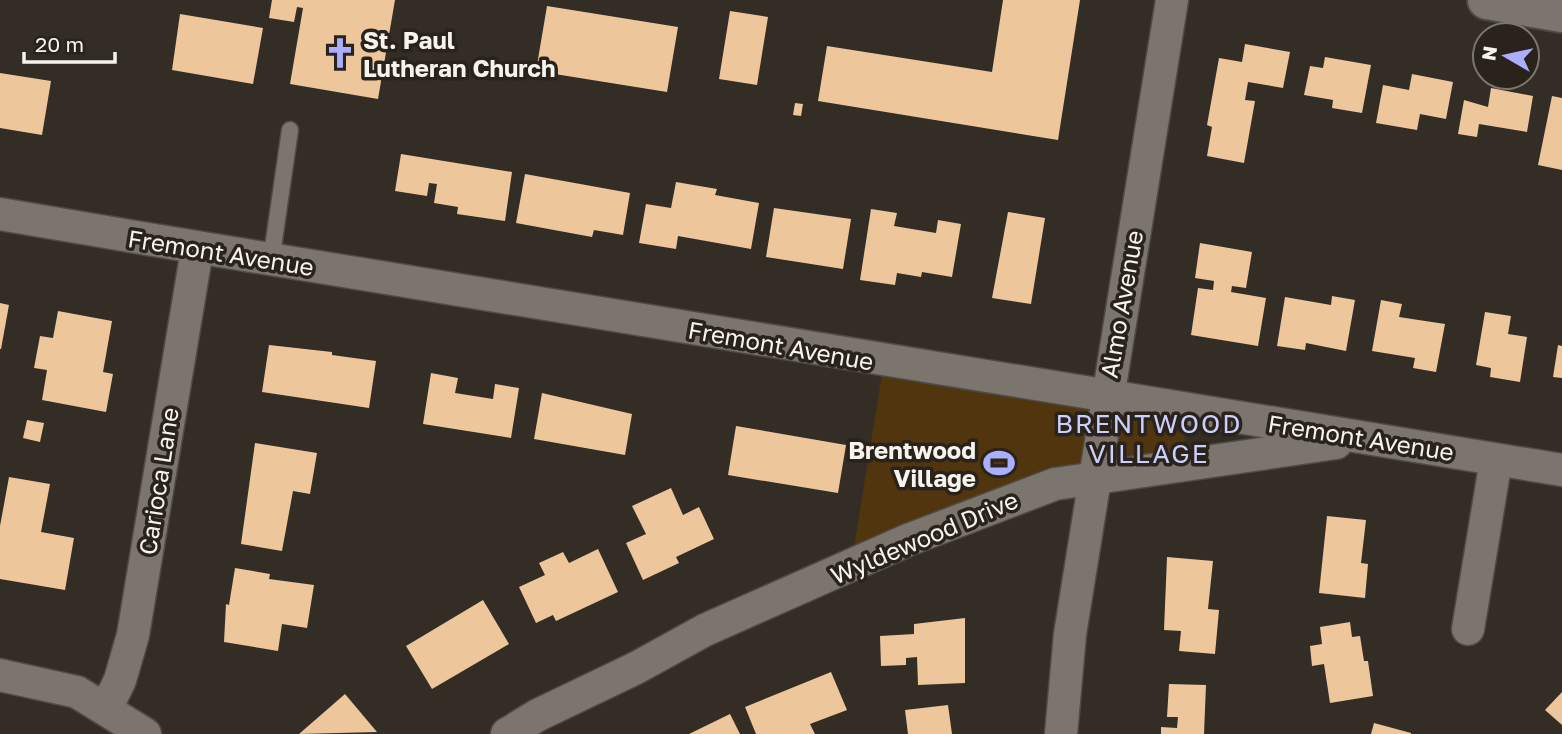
<svg xmlns="http://www.w3.org/2000/svg" width="1562" height="734" viewBox="0 0 1562 734" font-family="'Golos Text',sans-serif">
<style>
.garden{fill:#51350f}
.building{fill:#edc79b}
.lines{fill:none;stroke-linecap:round;stroke-linejoin:round}
.service-casing{stroke:#4f4a45;stroke-width:19}
.minor-casing{stroke:#4f4a45;stroke-width:35}
.tertiary-casing{stroke:#4f4a45;stroke-width:42}
.service{stroke:#7c756d;stroke-width:16}
.minor{stroke:#7c756d;stroke-width:32}
.tertiary{stroke:#7c756d;stroke-width:38}
.labels{text-anchor:middle;dominant-baseline:central;stroke-width:7;stroke-linejoin:round;paint-order:stroke}
.poi-label{font-size:24px;font-weight:bold;fill:#f7f3ee;stroke:#29231c;text-anchor:start}
.street-label{font-size:24px;fill:#f7f3ee;stroke:#29231c}
.neighbourhood-label{font-size:26px;letter-spacing:2px;fill:#cbcffb;stroke:#29231c}
</style>
<rect width="100%" height="100%" fill="#332d26"/>
<polygon class="garden" points="884,362 1105,397 1185,435 1184,448 1094,476 851,566"/>
<g class="building">
<polygon points="272,0 395,0 378,99 290,84 303,8 297,7 294,22 269,18"/>
<polygon points="1003,0 1080,0 1058,140 818,101 827,46 992,72"/>
<polygon points="547,6 678,27 667,92 536,71"/>
<polygon points="730,11 768,17 757,85 719,79"/>
<polygon points="180,14 263,28 253,84 172,70"/>
<polygon points="1245,44 1290,52 1283,88 1248,82 1245,100 1255,101 1244,163 1207,156 1212,127 1207,125 1219,58 1242,62"/>
<polygon points="1325,57 1371,65 1362,113 1332,108 1333,100 1304,95 1310,66 1323,68"/>
<polygon points="0,73 51,81 42,135 0,128"/>
<polygon points="1412,74 1453,82 1446,119 1420,114 1417,130 1376,123 1383,85 1409,90"/>
<polygon points="1491,88 1533,96 1527,132 1479,124 1477,137 1458,134 1464,100 1488,107"/>
<polygon points="1552,96 1562,98 1562,170 1538,165"/>
<polygon points="795,103 803,104 801,116 793,115"/>
<polygon points="401,154 512,172 505,221 457,214 458,207 434,203 437,184 429,183 427,196 395,191"/>
<polygon points="525,174 630,193 623,235 594,230 592,237 516,223"/>
<polygon points="676,182 717,189 715,195 759,203 751,249 678,236 676,249 639,243 646,204 671,208"/>
<polygon points="774,208 851,219 843,269 766,257"/>
<polygon points="871,209 897,213 894,226 936,233 938,220 961,224 952,277 922,272 921,277 897,273 895,285 860,280"/>
<polygon points="1008,212 1045,218 1031,304 992,298"/>
<polygon points="1200,243 1252,252 1246,288 1232,286 1231,292 1266,298 1258,346 1191,335 1198,288 1213,290 1214,281 1195,278"/>
<polygon points="1332,296 1355,300 1346,351 1306,343 1305,350 1277,346 1285,297 1331,305"/>
<polygon points="1381,300 1402,304 1399,317 1445,324 1436,372 1413,368 1415,358 1372,351"/>
<polygon points="0,303 9,305 1,349 0,349"/>
<polygon points="58,311 112,321 103,372 113,374 106,412 42,400 47,370 34,368 40,336 53,338"/>
<polygon points="1485,312 1511,316 1508,334 1527,337 1520,382 1490,377 1491,368 1476,365"/>
<polygon points="269,345 332,352 332,355 376,361 369,408 262,392"/>
<polygon points="1558,345 1562,346 1562,378 1553,377"/>
<polygon points="431,373 458,378 455,393 493,399 495,384 519,388 511,438 423,424"/>
<polygon points="542,393 632,414 625,455 534,439"/>
<polygon points="27,420 44,423 40,442 23,438"/>
<polygon points="736,426 846,445 838,493 728,475"/>
<polygon points="255,443 317,453 310,494 293,491 282,551 241,544"/>
<polygon points="9,477 50,484 41,532 74,538 65,590 0,579 0,526"/>
<polygon points="671,488 683,515 699,507 714,539 676,557 679,563 643,580 626,543 646,534 632,506"/>
<polygon points="1327,516 1366,520 1361,563 1368,564 1365,598 1319,593"/>
<polygon points="598,549 618,592 556,621 553,615 536,623 519,587 545,575 539,563 563,552 569,563"/>
<polygon points="1167,557 1213,561 1208,609 1219,610 1215,654 1179,651 1181,631 1164,630"/>
<polygon points="235,568 270,574 269,579 314,585 307,628 282,624 278,651 224,642 226,604 229,605"/>
<polygon points="483,600 509,644 432,689 406,646"/>
<polygon points="965,618 965,683 918,685 917,657 906,658 906,665 881,666 880,636 914,634 914,624"/>
<polygon points="1350,622 1352,637 1360,636 1364,661 1368,661 1373,696 1330,703 1324,664 1312,666 1310,646 1322,644 1320,627"/>
<polygon points="831,672 847,710 810,724 815,734 756,734 745,707"/>
<polygon points="1169,684 1206,685 1204,734 1161,734 1161,727 1177,728 1178,717 1167,717"/>
<polygon points="1562,692 1562,725 1545,710"/>
<polygon points="345,694 377,732 299,734"/>
<polygon points="948,705 952,734 908,734 905,710"/>
<polygon points="730,714 740,734 689,734"/>
<polygon points="1374,723 1411,733 1411,734 1371,734"/>
</g>
<g class="lines">
<defs>
<polyline id="service" points="271,261 290,130"/>
<g id="minor">
<path d="M0 214C520 303 1041 386 1562 470"/>
<polyline points="1468,629 1496,460"/>
<polyline points="0,675 77,692 145,734"/>
<polyline points="106,709 120,680 133,635 197,250"/>
<polyline points="507,734 538,715 636,668 705,630 908,540 1055,484 1336,443"/>
<polyline points="1061,734 1070,634 1172,0"/>
</g>
<polyline id="tertiary" points="1487,0 1562,13"/>
</defs>
<use href="#service" class="service-casing"/>
<use href="#minor" class="minor-casing"/>
<use href="#tertiary" class="tertiary-casing"/>
<use href="#service" class="service"/>
<use href="#minor" class="minor"/>
<use href="#tertiary" class="tertiary"/>
</g>
<defs>
<symbol id="church-bare" viewBox="-9 -9 18 18"><path d="M-1.2-6h2.4v3.5h3.3v2.4h-3.3V6h-2.4V-.1h-3.3v-2.4h3.3Z" fill="#abaffb" stroke="#29231c" stroke-width="2.5" paint-order="stroke"/></symbol>
<symbol id="stadium-bare" viewBox="-9 -9 18 18"><path d="M0-5a6.5 5 0 1 0 0 10a6.5 5 0 1 0 0-10ZM-3.5-1.8h7v3.6h-7Z" fill="#abaffb" stroke="#29231c" stroke-width="2.5" paint-order="stroke"/></symbol>
</defs>
<g fill-rule="evenodd">
<use href="#church-bare" x="318" y="31" width="44" height="44"/>
<use href="#stadium-bare" x="977" y="441" width="44" height="44"/>
</g>
<g class="labels">
<g class="poi-label">
<text x="363" y="39">St. Paul<tspan x="363" dy="28">Lutheran Church</tspan></text>
<text x="976" y="449" text-anchor="end">Brentwood<tspan x="976" dy="28">Village</tspan></text>
</g>
<g class="street-label">
<text transform="translate(221 252) rotate(9)">Fremont Avenue</text>
<text transform="translate(1121 304) rotate(-80)">Almo Avenue</text>
<text transform="translate(781 345) rotate(10)">Fremont Avenue</text>
<text transform="translate(1361 437) rotate(9)">Fremont Avenue</text>
<text transform="translate(158 481) rotate(-81)">Carioca Lane</text>
<text transform="translate(924 537) rotate(-23)">Wyldewood Drive</text>
</g>
<g class="neighbourhood-label">
<text x="1149" y="423">BRENTWOOD<tspan x="1149" dy="30">VILLAGE</tspan></text>
</g>
</g>
<g transform="translate(1506 56) rotate(279)"><circle r="33" fill="#29231c" stroke="#7b7670" stroke-width="2"/>
<path d="M0-5L12 26L0 18L-12 26Z" fill="#abaffb"/>
<text y="-10" font-size="19" font-weight="bold" text-anchor="middle" fill="#f7f3ee">N</text>
</g>
<path d="M24 52v10h91v-10" fill="none" stroke="#f7f3ee" stroke-width="3.5"/>
<text x="35" y="52" font-size="21" fill="#f7f3ee" stroke="#29231c" stroke-width="5" paint-order="stroke">20 m</text>
</svg>
